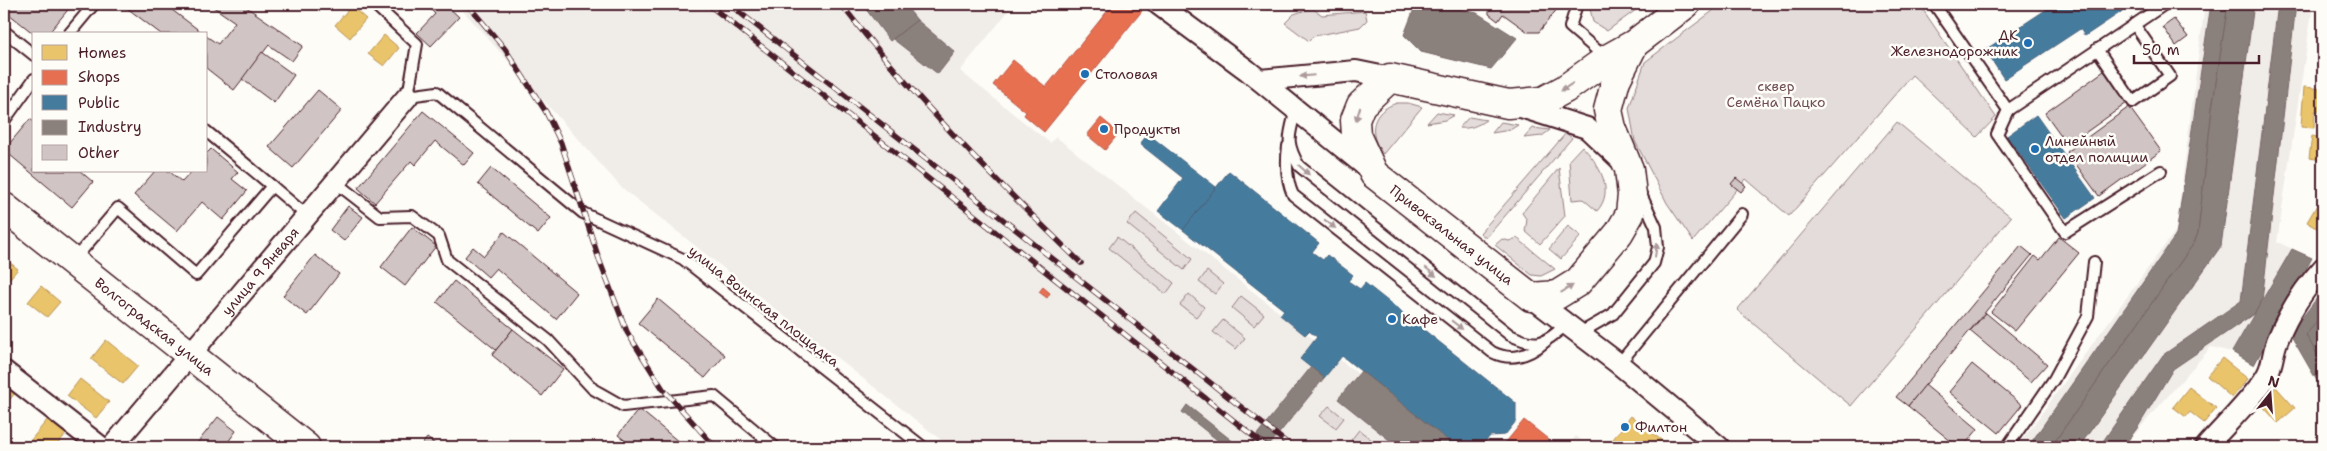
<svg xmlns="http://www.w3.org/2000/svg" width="2327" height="451" viewBox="0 0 2327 451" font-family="'Shantell Sans',sans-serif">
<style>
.built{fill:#f0ece8}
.green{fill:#e3dcda;stroke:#967e82}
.homes{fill:#e9c46a;stroke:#b99257}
.shops{fill:#e76f51;stroke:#b85746}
.public{fill:#457b9d;stroke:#465f7b}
.industry{fill:#8a817c;stroke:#776464}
.building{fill:#d0c5c4;stroke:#4a1f2b}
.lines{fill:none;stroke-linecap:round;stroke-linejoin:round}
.lane-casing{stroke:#4a1f2b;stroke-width:14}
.street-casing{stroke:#4a1f2b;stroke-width:24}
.secondary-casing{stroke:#4a1f2b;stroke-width:31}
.lane{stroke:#fdfcf7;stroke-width:10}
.street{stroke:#fdfcf7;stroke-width:20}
.secondary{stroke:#fdfcf7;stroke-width:28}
.rail-casing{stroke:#4a1f2b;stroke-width:5.5}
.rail{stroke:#fdfcf7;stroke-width:4;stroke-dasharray:11;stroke-linecap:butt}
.oneway{fill:#ac999b}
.poi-dot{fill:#1f6fb2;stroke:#fdfcf7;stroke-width:2}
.labels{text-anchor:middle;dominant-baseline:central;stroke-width:5;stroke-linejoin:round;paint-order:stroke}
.poi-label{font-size:14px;fill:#4a1f2b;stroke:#fdfcf7;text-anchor:start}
.park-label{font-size:14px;fill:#704e57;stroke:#fdfcf7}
.street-label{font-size:14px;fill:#4a1f2b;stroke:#fdfcf7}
</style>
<rect width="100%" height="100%" fill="#fdfcf7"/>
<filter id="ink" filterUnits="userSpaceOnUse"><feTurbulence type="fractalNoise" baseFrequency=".02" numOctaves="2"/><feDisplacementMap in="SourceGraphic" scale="10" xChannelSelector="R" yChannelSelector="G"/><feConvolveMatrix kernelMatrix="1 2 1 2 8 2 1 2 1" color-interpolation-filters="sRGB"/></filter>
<g filter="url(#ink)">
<g class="built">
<polygon points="457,4 1014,4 960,71 1050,143 1056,137 1451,447 950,447 621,187"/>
<polygon points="2205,4 2313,4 2277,242 2312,258 2254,365 2232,352 2211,347 2123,447 2017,447 2176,230"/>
<polygon points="1576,436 1590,447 1567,447"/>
</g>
<g class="green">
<polygon points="1589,4 1644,4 1607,31 1593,22"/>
<polygon points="1722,4 1919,4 1996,117 1977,137 1912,75 1789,216 1746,179 1693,241 1667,203 1635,141 1629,108 1645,62"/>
<polygon points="1312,8 1322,15 1365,11 1367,20 1360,27 1314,36 1309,41 1285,23 1294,14"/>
<path d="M1397 103H1408L1422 107 1383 154C1367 133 1371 111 1397 103Z"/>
<polygon points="1437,112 1454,115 1445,120 1427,123"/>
<path d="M1469 117 1486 120C1477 126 1470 129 1459 128Z"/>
<polygon points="1501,122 1518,125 1510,130 1492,133"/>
<polygon points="1897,122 2011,217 1851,406 1737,310"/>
<polygon points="1533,128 1550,130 1542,136 1524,138"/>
<polygon points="1566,133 1572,138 1486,238 1480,233"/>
<path d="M1582 146C1598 163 1616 190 1597 211L1583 199 1572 200 1569 160Z"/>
<polygon points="1559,168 1565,216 1540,244 1525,231 1527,220 1522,213"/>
<polygon points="1136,213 1192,259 1184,270 1127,224"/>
<polygon points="1568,226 1581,236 1561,259 1549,249"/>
<polygon points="1117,237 1174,283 1166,294 1109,248"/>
<polygon points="1517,238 1555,269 1541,276 1532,275 1495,245 1502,239 1509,241"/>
<polygon points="1207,271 1223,284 1215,294 1199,282"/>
<polygon points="1189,294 1204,307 1196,317 1180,305"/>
<polygon points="1241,296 1264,314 1254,326 1232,308"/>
<polygon points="1223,320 1245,338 1236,349 1213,332"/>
<polygon points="1329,406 1344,418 1336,428 1320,416"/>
<polygon points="1359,430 1381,447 1360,447 1351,440"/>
</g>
<g class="homes">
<polygon points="351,6 366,19 350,38 335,25"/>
<polygon points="384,35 399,48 384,66 368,54"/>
<polygon points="2304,87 2323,89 2323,111 2315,111 2314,128 2301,127"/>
<polygon points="2312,136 2323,138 2323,160 2309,158"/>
<polygon points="2317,205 2323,209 2322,231 2307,222"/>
<polygon points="4,258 18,269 4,285"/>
<polygon points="41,286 60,302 47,317 28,302"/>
<polygon points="106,340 138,366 123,384 91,359"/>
<polygon points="2222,358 2248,379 2232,398 2207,376"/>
<polygon points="80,379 109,402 96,418 67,396"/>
<polygon points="4,384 15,393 4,407"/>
<polygon points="2189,387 2216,408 2204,423 2190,412 2186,417 2173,407"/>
<polygon points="2276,387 2295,408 2278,423 2259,402"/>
<polygon points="1631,416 1670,447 1607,447"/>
<polygon points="48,419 66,434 55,447 27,447 26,446"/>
<polygon points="2246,442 2252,447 2241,447"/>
</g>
<g class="shops">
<polygon points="1113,4 1133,4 1142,11 1044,132 1024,115 1026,112 993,85 1013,60 1046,87"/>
<polygon points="1261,4 1274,4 1269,10"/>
<polygon points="1101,118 1119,133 1105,150 1087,135"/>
<polygon points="1043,287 1050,293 1047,298 1039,292"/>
<polygon points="1524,420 1548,439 1541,447 1502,447"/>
</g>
<g class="public">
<polygon points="2048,4 2133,4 2085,36 2080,29 2004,79 1985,50 2050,7"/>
<polygon points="2036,115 2095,198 2066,218 2007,136"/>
<polygon points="1148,134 1216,187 1183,230 1158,211 1183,178 1140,144"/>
<polygon points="1229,171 1319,243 1312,252 1323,260 1327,255 1353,275 1348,281 1360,289 1365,283 1516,403 1516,421 1505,435 1490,436 1481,447 1456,447 1342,356 1324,378 1300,359 1317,337 1309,331 1305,335 1280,315 1284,310 1183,230"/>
</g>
<g class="industry">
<polygon points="862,4 904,4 917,20 890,41"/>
<polygon points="1416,4 1436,4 1477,13 1517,38 1491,69 1421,52 1404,35"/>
<polygon points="2211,4 2228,4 2212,109 2198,233 2194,243 2051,447 2028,447 2176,235"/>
<polygon points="2228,4 2254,4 2221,246 2079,447 2051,447 2194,243 2198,233 2212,109"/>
<polygon points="2278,4 2296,4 2262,301 2255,313 2173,369 2138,427 2123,447 2099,447 2163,355 2241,301"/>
<polygon points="917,20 955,52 938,74 893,39"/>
<polygon points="2292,249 2312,258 2254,365 2232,352"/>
<polygon points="2323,290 2323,314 2306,335 2323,364 2323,404 2320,386 2290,334"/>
<polygon points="2323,314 2323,364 2306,335"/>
<polygon points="1311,367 1324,378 1268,447 1247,447"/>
<polygon points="1361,371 1455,446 1454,447 1398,447 1338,399"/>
<polygon points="1187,405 1240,447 1226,447 1182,412"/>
<polygon points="1161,440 1170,447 1155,447"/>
</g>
<g class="building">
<polygon points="4,4 68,4 71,6 48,34 34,34 4,10"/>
<polygon points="131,4 164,4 204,34 161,34 127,8"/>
<polygon points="209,4 242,4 303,46 292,61 269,45 234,90 206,68 206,36 218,44 235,22"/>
<polygon points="425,4 445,4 459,17 431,46 417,33 435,14"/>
<polygon points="1489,4 1561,4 1539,32 1528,32 1503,14 1498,21 1489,14"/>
<polygon points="2174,19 2188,37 2176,46 2163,27"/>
<polygon points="262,52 294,75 274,103 242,79"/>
<polygon points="2104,71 2127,103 2068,145 2045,113"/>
<polygon points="318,90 342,110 293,168 269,147"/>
<polygon points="2129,107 2161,151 2099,196 2067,152"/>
<polygon points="423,111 474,153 464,165 435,141 415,165 411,161 375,203 358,188"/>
<polygon points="30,119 34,122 34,171 80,171 93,182 72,207 4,150"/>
<polygon points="211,149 238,172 232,179 247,191 223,220 202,202 177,231 134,195 155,171 169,171 182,182 192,171 206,171 206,154"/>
<polygon points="491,168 551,218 538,234 478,184"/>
<polygon points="1736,178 1746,186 1741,192 1731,184"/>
<polygon points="348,206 363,217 344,241 330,230"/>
<polygon points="412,227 436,246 405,286 381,267"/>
<polygon points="504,232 577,293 556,319 496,268 488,277 465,257 473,247 484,256"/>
<polygon points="2059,237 2079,253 2015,331 1991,312 2035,256 2040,260"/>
<polygon points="2021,246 2032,255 1908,406 1896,397"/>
<polygon points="315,255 339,274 307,315 283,296"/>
<polygon points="454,281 513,329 496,350 437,302"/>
<polygon points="658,299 725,355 705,378 638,323"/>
<polygon points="1986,313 2047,364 2031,382 1970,331"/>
<polygon points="513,329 563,369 542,396 492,355"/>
<polygon points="1972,364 2022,405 1999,433 1949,392"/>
<polygon points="1925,385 1978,429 1963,447 1958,447 1908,406"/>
<polygon points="639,409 685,447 633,447 618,435"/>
<polygon points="218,417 236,431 228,442 234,447 194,447"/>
<polygon points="427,438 439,447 420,447"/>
</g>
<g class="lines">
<defs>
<g id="lane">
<polyline points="374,4 417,44 408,96 437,92 583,213 683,259 923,447"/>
<polyline points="1577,4 1570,27 1606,58"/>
<polyline points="1934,4 2008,110 1997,134 2065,232 2161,171"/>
<polyline points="4,31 34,55"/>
<polyline points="69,34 94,4"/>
<polyline points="2097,49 2133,102 2170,76 2134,24"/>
<path d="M1296 109C1289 137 1285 141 1299 166L1510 335C1540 349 1544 343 1567 324"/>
<polyline points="2008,110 2165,4"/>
<polyline points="4,121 34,79"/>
<polyline points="206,131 272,186"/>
<path d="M1288 146C1286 162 1286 180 1293 195L1492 352C1512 362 1529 356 1546 341"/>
<polyline points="335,182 380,217 412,216 439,236 447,260 548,340 593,389 623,406 714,396 775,447"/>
<polyline points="73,261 118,208 196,275 272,186 306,215"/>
<polyline points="1580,333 1613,314 1654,263 1658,247 1656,227 1639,190"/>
<polyline points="1619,364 1742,214"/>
<polyline points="2007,447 2054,379 2088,316 2094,262"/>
</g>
<g id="street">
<polyline points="1158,4 1247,70 1369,169"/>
<polyline points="1260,80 1356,71 1390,78"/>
<polyline points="1521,107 1587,128 1623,162"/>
<polyline points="1531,297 1619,364 1719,447"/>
<polyline points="4,371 101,447"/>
<path id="s1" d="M112 447 408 96"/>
<path d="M2206 447C2222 428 2258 394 2268 373 2273 363 2273 350 2278 339 2289 312 2303 290 2323 268"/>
</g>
<g id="secondary">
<path id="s2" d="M1634 44 1607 59 1565 89 1543 101 1508 104 1390 78 1361 105 1355 120 1356 135 1374 174 1531 297 1557 295 1578 282 1619 233 1630 214 1632 195 1629 169 1612 128 1608 110 1616 80 1634 44 1686 4"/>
<path id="s3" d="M4 207 306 447"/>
</g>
</defs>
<use href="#lane" class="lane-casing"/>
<use href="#street" class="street-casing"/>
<use href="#secondary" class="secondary-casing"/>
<use href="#lane" class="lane"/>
<use href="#street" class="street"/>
<use href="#secondary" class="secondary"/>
<defs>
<g id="rail">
<polyline points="467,4 505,49 546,112 561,143 600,262 627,332 663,389 715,447"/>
<polyline points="708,4 1267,447"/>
<polyline points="729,4 1292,447"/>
<path d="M841 4C913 97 996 181 1081 263"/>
</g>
</defs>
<use href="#rail" class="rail-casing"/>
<use href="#rail" class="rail"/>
</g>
<defs><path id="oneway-solid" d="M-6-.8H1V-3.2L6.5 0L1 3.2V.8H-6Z" transform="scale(1.25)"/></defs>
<g class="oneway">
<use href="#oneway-solid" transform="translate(1307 76) rotate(175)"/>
<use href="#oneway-solid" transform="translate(1567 87) rotate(147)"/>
<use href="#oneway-solid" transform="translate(1358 114) rotate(108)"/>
<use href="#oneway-solid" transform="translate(1304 170) rotate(42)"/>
<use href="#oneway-solid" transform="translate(1330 224) rotate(38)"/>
<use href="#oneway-solid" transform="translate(1656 250) rotate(-82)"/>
<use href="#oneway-solid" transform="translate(1431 272) rotate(39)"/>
<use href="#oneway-solid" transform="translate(1567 289) rotate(-31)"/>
<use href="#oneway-solid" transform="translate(1457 325) rotate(38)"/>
</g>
</g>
<g class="poi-dot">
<circle cx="2028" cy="43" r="5"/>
<circle cx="1085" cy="74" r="5"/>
<circle cx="1104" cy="129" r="5"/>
<circle cx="2035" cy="149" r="5"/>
<circle cx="1392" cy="319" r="5"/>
<circle cx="1625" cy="427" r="5"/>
</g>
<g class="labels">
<g class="poi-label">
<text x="2018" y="35" text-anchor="end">ДК<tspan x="2018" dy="16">Железнодорожник</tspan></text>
<text x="1095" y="74">Столовая</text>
<text x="1114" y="129">Продукты</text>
<text x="2045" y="141">Линейный<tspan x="2045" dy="16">отдел полиции</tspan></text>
<text x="1402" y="319">Кафе</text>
<text x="1635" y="427">Филтон</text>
</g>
<g class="park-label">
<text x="1776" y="86">сквер<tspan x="1776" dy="16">Семёна Пацко</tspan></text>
</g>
<g class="street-label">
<text stroke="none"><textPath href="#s2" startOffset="476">Привокзальная улица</textPath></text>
<text stroke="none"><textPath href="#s1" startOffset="230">улица 9 Января</textPath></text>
<text transform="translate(764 306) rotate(38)">улица Воинская площадка</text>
<text stroke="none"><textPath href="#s3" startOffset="192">Волгоградская улица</textPath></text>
</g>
</g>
<rect width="2327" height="451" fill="none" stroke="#fdfcf7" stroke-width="20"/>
<rect x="10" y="10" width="2307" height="431" fill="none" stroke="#4a1f2b" stroke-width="2" filter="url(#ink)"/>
<rect x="32" y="32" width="175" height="140" fill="#fdfcf7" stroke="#b5a4a5"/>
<rect x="42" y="45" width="25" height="15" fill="#e9c46a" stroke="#b5a4a5"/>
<text x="78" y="58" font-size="15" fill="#4a1f2b">Homes</text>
<rect x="42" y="70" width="25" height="15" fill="#e76f51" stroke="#b5a4a5"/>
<text x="78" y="82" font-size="15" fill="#4a1f2b">Shops</text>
<rect x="42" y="95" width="25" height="15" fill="#457b9d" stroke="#b5a4a5"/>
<text x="78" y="108" font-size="15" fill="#4a1f2b">Public</text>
<rect x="42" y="120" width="25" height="15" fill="#8a817c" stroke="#b5a4a5"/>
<text x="78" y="132" font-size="15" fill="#4a1f2b">Industry</text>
<rect x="42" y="145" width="25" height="15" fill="#d0c5c4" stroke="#b5a4a5"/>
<text x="78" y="158" font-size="15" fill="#4a1f2b">Other</text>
<g transform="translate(2270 394) rotate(17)" stroke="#fdfcf7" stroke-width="4" paint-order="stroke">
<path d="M0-4L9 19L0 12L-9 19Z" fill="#4a1f2b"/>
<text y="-8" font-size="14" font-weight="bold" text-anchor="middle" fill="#4a1f2b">N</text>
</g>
<path d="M2134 55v8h125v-8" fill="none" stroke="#4a1f2b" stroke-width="2.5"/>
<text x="2142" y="55" font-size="15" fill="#4a1f2b" stroke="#fdfcf7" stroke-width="4" paint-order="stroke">50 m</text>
</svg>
